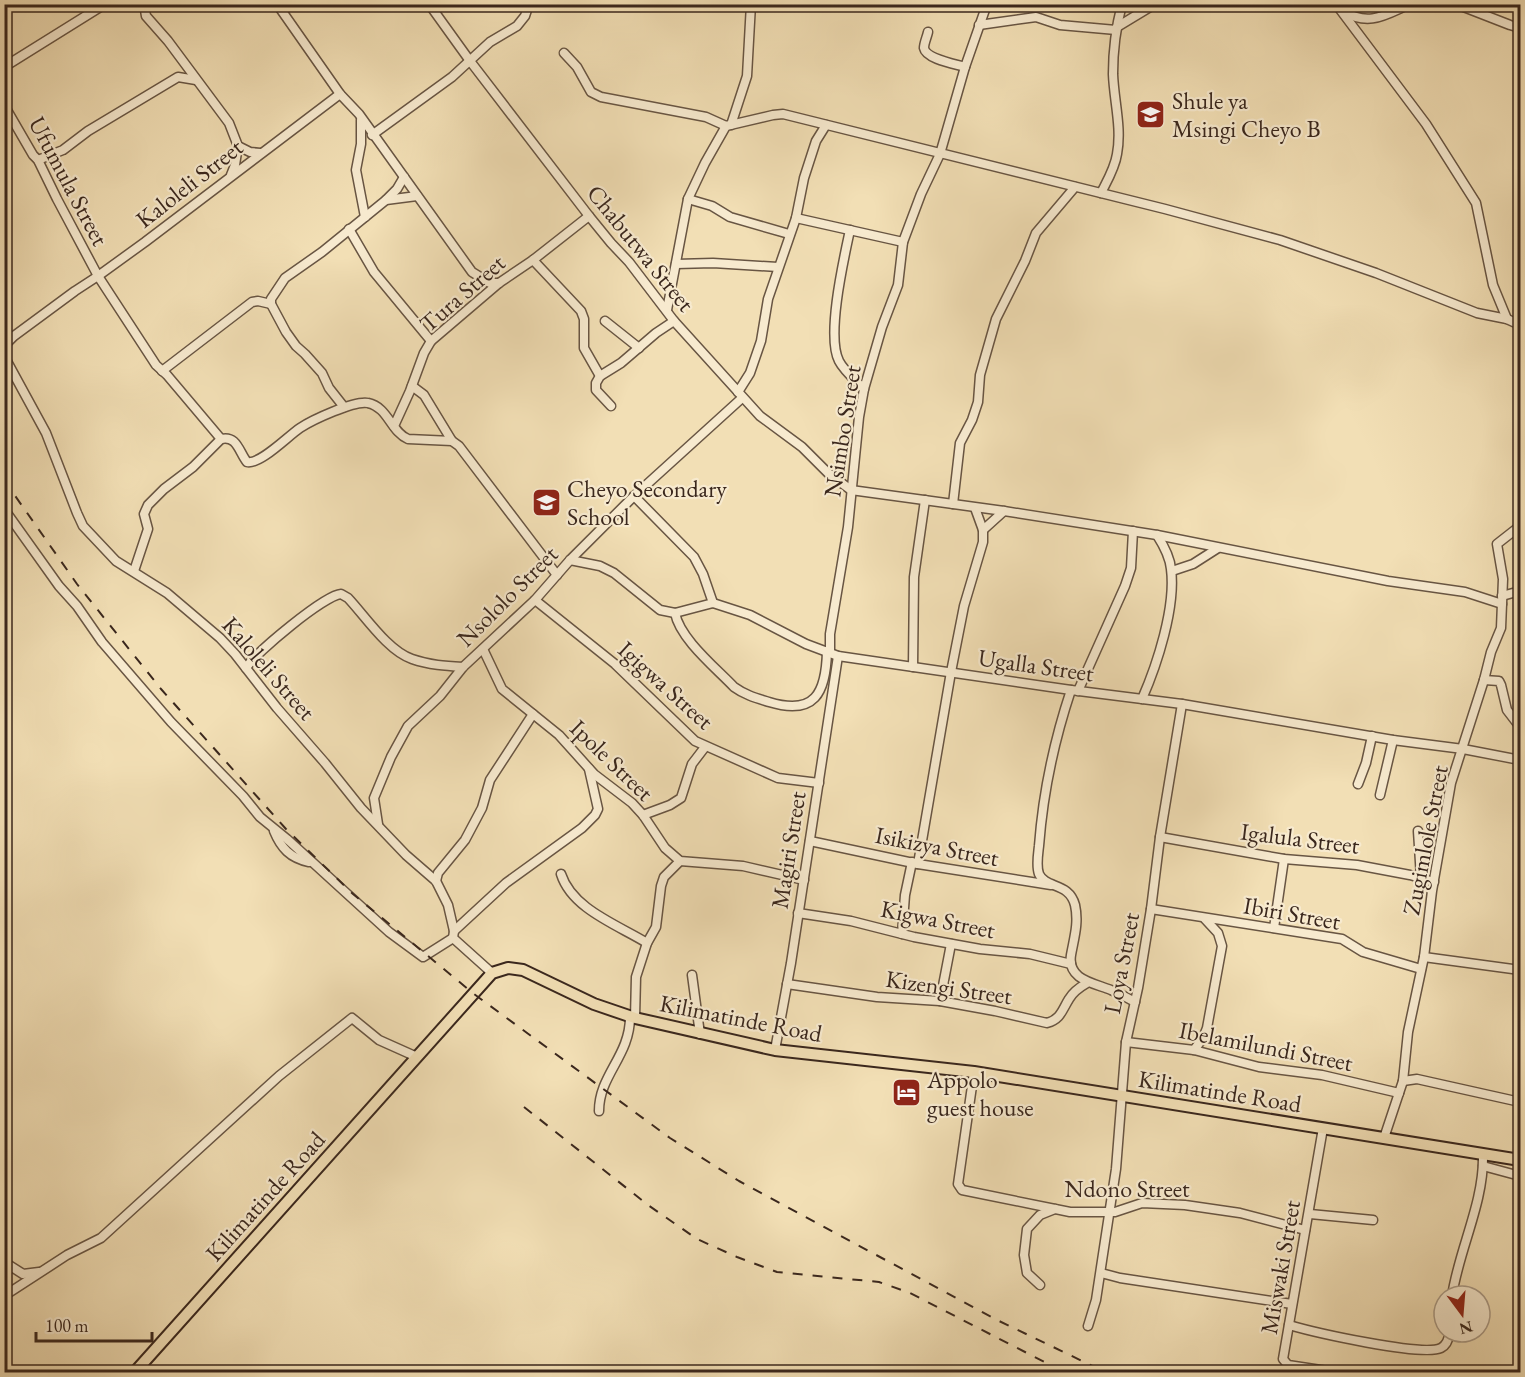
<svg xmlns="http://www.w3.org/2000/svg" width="1525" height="1377" viewBox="0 0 1525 1377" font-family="'EB Garamond',serif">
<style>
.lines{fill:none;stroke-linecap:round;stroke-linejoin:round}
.minor-casing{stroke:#685543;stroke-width:11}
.major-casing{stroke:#3a271d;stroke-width:14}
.minor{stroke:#f7eacf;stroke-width:8}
.major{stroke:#f2dfb5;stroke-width:10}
.rail{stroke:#3a271d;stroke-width:2;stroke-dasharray:10 10;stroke-linecap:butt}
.labels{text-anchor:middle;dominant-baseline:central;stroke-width:4.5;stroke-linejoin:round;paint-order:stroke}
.poi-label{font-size:24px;fill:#3a271d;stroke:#f7eacf;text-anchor:start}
.street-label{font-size:24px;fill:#3a271d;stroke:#f7eacf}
</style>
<rect width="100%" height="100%" fill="#f2dfb5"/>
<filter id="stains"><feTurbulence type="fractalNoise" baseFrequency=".00333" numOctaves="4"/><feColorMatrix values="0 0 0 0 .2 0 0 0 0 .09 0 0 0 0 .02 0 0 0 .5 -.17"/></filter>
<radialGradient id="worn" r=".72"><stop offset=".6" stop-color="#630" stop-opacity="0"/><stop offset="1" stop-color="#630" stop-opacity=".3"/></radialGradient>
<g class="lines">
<defs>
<g id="minor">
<polyline points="144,4 146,16 168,41 229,123 238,146 250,152 260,153"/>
<polyline points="277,4 340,94 359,114 472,272 490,283 499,283"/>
<polyline points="429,4 470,61 589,216 611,243 629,262 674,321 760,416 802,447 828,473 851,490 1004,511 1157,535 1388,581 1465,592 1502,604"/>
<polyline points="1336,4 1426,124 1476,203 1493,285 1507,319"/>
<polyline points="1456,4 1510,25 1520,28"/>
<path d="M1343 11C1369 27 1385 15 1410 4"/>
<polyline points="979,25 1036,17 1060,25 1116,30"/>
<polyline points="1117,27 1155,4"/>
<path d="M928 32C927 37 924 43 924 48 926 59 955 64 965 67"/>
<polyline points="564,53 577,67 591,92 601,97 706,117 726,126"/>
<polyline points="4,67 105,4"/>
<path d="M4 105 33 155 38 160 57 199 98 276 156 365 167 375 221 439C237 435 239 452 247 462 260 465 288 436 300 428 312 420 355 400 368 403 388 407 391 432 408 439L452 441 459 446 557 575"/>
<polyline points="361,120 361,144 356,170 365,217"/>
<polyline points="731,125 747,76 751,4"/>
<polyline points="372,135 452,77 490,42 517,26 525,16 529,4"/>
<polyline points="38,160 63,150 88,131 178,77 196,80"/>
<polyline points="231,175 235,165 238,146"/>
<path d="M1101 193C1107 181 1115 168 1117 154 1122 128 1114 101 1113 74 1113 51 1116 27 1122 4"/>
<polyline points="688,199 712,206 730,217 789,234"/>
<polyline points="386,200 397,189 404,177"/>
<polyline points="796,218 903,242"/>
<polyline points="349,229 374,272 431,341"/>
<path d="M850 230C844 258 826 336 839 361 844 371 856 381 864 389"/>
<polyline points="533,260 581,311 584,319 584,348 600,376"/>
<polyline points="676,264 713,263 778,267"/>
<polyline points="667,310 688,199 705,163 726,126 773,115 783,114 1165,209 1280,240 1376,273 1477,313 1507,319 1520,325"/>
<polyline points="605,321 639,348"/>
<polyline points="4,346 14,336 75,291 98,276 145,242 340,94"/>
<polyline points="4,356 46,433 77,513 83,526 116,561 167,593 220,638 235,654 277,708 325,763 361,808 406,855 436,881 448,905 454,931 453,938 492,973"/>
<polyline points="162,371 252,302 258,301 271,304"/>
<polyline points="412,386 424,395 452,441"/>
<polyline points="738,392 750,373 761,341 768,299 796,218 804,178 816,141 826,125"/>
<polyline points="611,406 596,390 596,383 600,376 621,363 656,333 674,321"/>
<polyline points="344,407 329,388 322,373 305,354 296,346 286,332 271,304 271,299 285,278 322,252 386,200 417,196"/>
<polyline points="394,426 410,391 424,353 431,341 499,283 533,260 589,216"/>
<polyline points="634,496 694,557 703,574 713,603"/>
<polyline points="953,504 960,443 972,420 978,402 980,375 996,319 1025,261 1036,233 1075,187"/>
<polyline points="4,509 59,586 77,606 102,642 171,722 243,796 260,817 287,839 389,932 423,957 453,938"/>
<polyline points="983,530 1004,511"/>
<polyline points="570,560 600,566 614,573 660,610 675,613 713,603 750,615 806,644 838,656 1071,690 1182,704 1393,740 1463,749 1520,760"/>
<polyline points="134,571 148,529 144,514 148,505 164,489 193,467 221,439"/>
<polyline points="1172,571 1193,564 1218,548"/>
<polyline points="1502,596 1520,591"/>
<polyline points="535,600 615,664 695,741 778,778 819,783"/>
<path d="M675 613C680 639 716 668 734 687 745 695 756 698 769 702 815 716 826 693 827 651"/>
<polyline points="483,649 502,689 559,735 594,774 632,803 643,815 665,848 680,861 743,866 804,880"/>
<polyline points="830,653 830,634 848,527 859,417 864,389 882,327 898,285 903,242 921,194 940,154 965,67 987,4"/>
<polyline points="913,667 914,577 925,500"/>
<path d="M246 668C256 652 325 595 341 594L348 598C365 616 388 651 412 659 429 665 446 666 463 667"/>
<polyline points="1484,680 1499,681 1501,685 1507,710 1520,727"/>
<path d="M1071 690C1054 741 1043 793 1039 846 1038 855 1036 866 1039 874 1046 889 1069 882 1075 905 1079 923 1074 938 1071 955 1067 980 1094 983 1111 990 1119 993 1127 998 1135 1002"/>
<polyline points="1078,691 1125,586 1131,568 1133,531"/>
<path d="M1142 699C1157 665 1176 607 1171 569 1170 557 1164 546 1157 535"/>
<polyline points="1358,784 1366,763 1372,736"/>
<polyline points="1380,795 1393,740"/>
<polyline points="643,815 670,805 681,798 692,764 705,747"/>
<polyline points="378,824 374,798 391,757 408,726 440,696 463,667 535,600 570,560 634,496 742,398"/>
<path d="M274 831C281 848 290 858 309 862"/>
<polyline points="1418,831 1421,878"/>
<polyline points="1160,837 1284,859 1357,865 1410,875 1434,882"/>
<polyline points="810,841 918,864 1051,885"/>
<polyline points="918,864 951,672 964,606 983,542 983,530 975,508"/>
<path d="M561 874C572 909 618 925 647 943"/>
<polyline points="436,881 438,873 465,840 482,808 490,780 533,714"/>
<polyline points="1151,909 1342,939 1363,952 1421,969"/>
<polyline points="798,913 851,921 914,937 980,949 1030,954 1071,964"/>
<polyline points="1274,928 1284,859"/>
<polyline points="454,931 506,883 582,828 595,815 598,809 589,769"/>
<polyline points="902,934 905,895 912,862"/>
<polyline points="1424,957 1520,970"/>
<polyline points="692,975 700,1034"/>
<path d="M787 984 877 997 940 1001 995 1011 1047 1023C1061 1019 1062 1010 1069 999 1073 992 1080 987 1087 983"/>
<polyline points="940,1001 951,944"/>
<polyline points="635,1018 636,977 647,943 656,927 661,886 664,877 680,861"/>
<polyline points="1126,1042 1194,1050 1259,1067 1322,1075 1399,1093"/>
<polyline points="775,1050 791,963 838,656"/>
<polyline points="1194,1050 1203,1038 1207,1028 1222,946 1218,933 1205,919"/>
<polyline points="974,1072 958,1184 962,1190 1070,1212 1115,1212 1142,1203 1185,1205 1240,1213 1305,1230"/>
<polyline points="1403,1081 1417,1079 1520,1102"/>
<path d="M599 1111C599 1075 630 1056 630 1017"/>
<polyline points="1323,1128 1283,1359 1288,1365 1334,1372"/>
<polyline points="1384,1138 1403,1081 1408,1032 1424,957 1432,891 1451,783 1484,680 1491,652 1501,628 1503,579 1497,544 1520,526"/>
<polyline points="1483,1166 1520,1176"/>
<polyline points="1310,1214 1373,1220"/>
<polyline points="4,1262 23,1274 39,1272"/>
<polyline points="1101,1273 1120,1278 1292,1304"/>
<polyline points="1040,1285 1027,1273 1024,1255 1027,1229 1040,1215 1055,1209"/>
<polyline points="4,1296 67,1255 101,1238 279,1076 352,1018 379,1040 417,1057"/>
<path d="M1452 1296C1459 1249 1484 1203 1483 1155"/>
<path d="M1289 1325C1313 1332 1422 1357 1441 1348 1447 1345 1449 1338 1450 1332"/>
<polyline points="1088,1326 1096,1300 1116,1169 1126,1042 1138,988 1151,909 1160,837 1182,704"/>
</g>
<polyline id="major" points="135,1372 492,973 508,968 523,970 594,1004 635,1018 775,1050 974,1072 1520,1160"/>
</defs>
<use href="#minor" class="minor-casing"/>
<use href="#major" class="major-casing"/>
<use href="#minor" class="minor"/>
<use href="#major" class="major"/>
<g class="rail">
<polyline points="4,480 77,584 161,689 286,829 353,894 474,994 670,1138 739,1181 995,1319 1105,1372"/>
<polyline points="524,1107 648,1205 697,1239 737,1257 777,1272 879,1282 910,1293 1064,1372"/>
</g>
</g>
<defs>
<symbol id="school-square" viewBox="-11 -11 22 22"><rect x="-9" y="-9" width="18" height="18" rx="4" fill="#8f2418" stroke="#f7eacf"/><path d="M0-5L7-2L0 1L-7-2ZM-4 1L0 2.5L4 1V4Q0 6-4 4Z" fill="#fff"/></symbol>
<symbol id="hotel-square" viewBox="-11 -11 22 22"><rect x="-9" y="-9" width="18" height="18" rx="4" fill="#8f2418" stroke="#f7eacf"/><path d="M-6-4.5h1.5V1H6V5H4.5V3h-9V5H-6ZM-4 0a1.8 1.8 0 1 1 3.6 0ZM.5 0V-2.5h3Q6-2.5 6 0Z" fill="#fff"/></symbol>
</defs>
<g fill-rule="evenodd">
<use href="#school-square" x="1134" y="98" width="33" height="33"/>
<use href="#school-square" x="530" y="486" width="33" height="33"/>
<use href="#hotel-square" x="890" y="1076" width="33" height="33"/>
</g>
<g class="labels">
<g class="poi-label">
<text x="1172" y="100">Shule ya<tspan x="1172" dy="28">Msingi Cheyo B</tspan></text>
<text x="567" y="488">Cheyo Secondary<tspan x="567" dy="28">School</tspan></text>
<text x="927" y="1079">Appolo<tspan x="927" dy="28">guest house</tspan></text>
</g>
<g class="street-label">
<text transform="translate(69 181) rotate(62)">Ufumula Street</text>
<text transform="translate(189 183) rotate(-38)">Kaloleli Street</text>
<text transform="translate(641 248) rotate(51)">Chabutwa Street</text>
<text transform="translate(462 293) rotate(-41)">Tura Street</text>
<text transform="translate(842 431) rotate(-81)">Nsimbo Street</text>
<text transform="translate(507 596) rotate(-45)">Nsololo Street</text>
<text transform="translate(1036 665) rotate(8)">Ugalla Street</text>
<text transform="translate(269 668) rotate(49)">Kaloleli Street</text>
<text transform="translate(666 685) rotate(42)">Igigwa Street</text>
<text transform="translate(612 760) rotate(44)">Ipole Street</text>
<text transform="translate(1300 838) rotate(7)">Igalula Street</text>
<text transform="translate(1425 840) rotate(-79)">Zugimlole Street</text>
<text transform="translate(937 846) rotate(11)">Isikizya Street</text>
<text transform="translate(788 850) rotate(-81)">Magiri Street</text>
<text transform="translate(1292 913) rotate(10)">Ibiri Street</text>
<text transform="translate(938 919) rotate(11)">Kigwa Street</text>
<text transform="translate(1121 963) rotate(-79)">Loya Street</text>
<text transform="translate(949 987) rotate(8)">Kizengi Street</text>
<text transform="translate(741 1018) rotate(11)">Kilimatinde Road</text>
<text transform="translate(1266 1046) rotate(11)">Ibelamilundi Street</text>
<text transform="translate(1220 1091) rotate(9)">Kilimatinde Road</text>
<text x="1127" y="1188">Ndono Street</text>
<text transform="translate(265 1196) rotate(-48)">Kilimatinde Road</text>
<text transform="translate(1280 1267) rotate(-80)">Miswaki Street</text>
</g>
</g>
<rect width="1525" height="1377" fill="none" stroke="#f2dfb5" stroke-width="24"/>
<rect x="6" y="6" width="1513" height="1365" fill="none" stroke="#3a271d" stroke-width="3"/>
<rect x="12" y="12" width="1501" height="1353" fill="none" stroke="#3a271d" stroke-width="1.5"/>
<g transform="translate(1462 1314) rotate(164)"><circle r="28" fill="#f7eacf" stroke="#ab9c88" stroke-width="1.5"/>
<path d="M0-4.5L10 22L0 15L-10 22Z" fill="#8f2418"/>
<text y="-9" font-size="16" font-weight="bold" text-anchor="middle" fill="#3a271d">N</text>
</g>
<path d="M36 1332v9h116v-9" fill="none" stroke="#3a271d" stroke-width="3"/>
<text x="45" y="1332" font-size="18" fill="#3a271d" stroke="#f7eacf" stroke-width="4.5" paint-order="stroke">100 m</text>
<rect width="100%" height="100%" filter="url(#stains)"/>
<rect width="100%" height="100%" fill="url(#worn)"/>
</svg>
